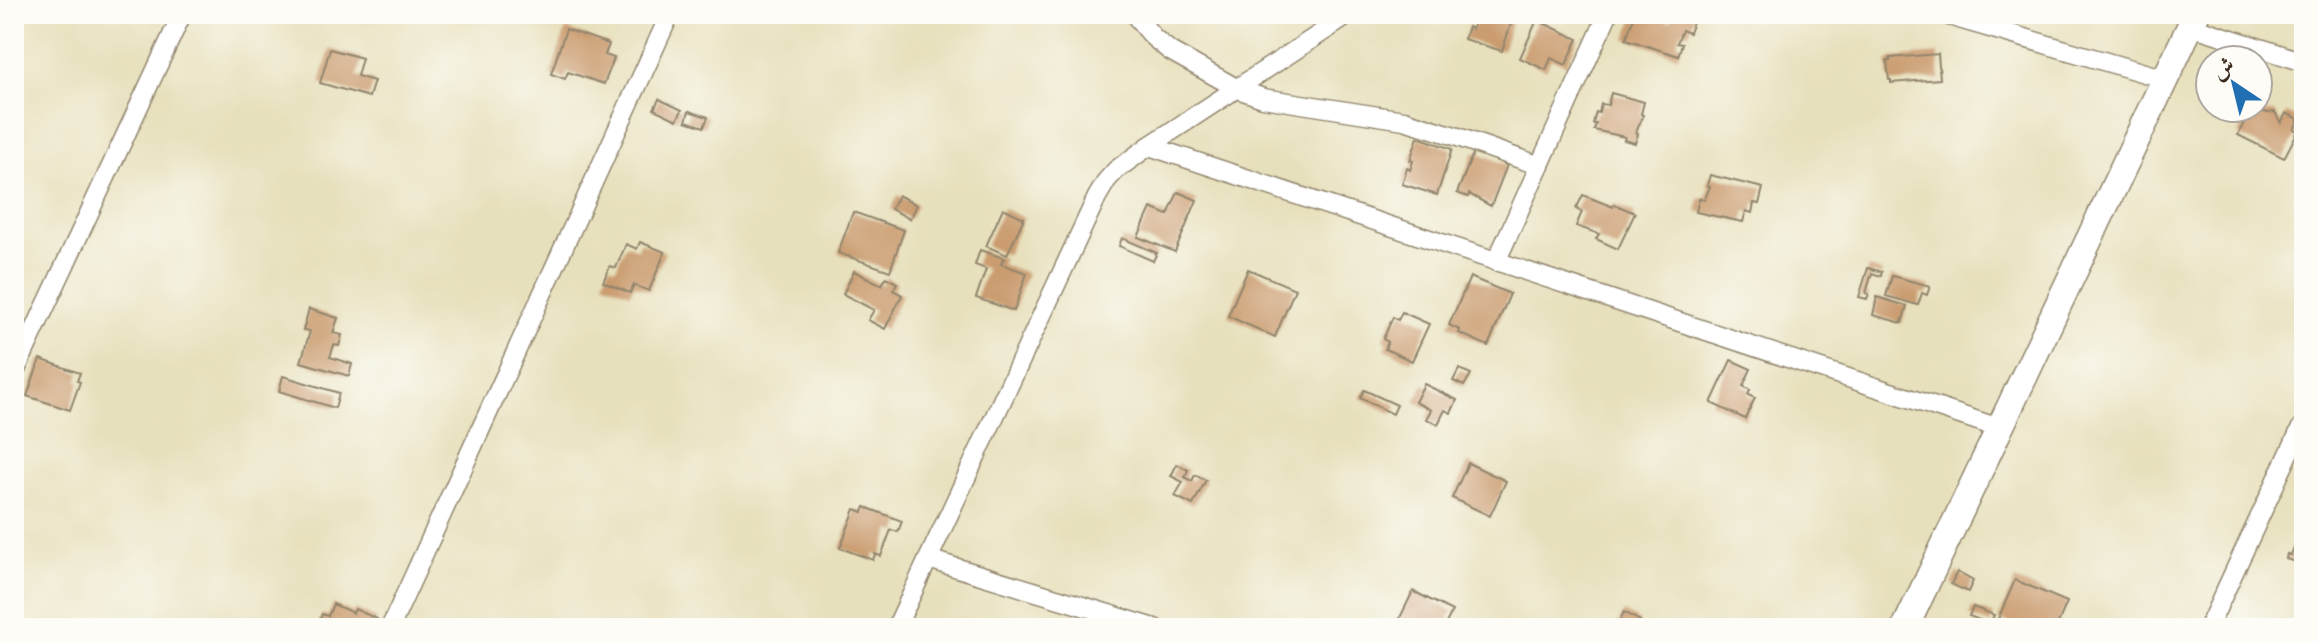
<svg xmlns="http://www.w3.org/2000/svg" width="2318" height="642" viewBox="0 0 2318 642" font-family="'IM FELL English',Amiri,serif">
<style>
.building{fill:#ca9c70}
.lines{fill:none;stroke-linecap:round;stroke-linejoin:round}
.street-casing{stroke:#91856d;stroke-width:21}
.secondary-casing{stroke:#91856d;stroke-width:29}
.street{stroke:#fff;stroke-width:18}
.secondary{stroke:#fff;stroke-width:26}
</style>
<rect width="100%" height="100%" fill="#fdfcf7"/>
<filter id="ink" filterUnits="userSpaceOnUse"><feTurbulence type="fractalNoise" baseFrequency=".0125" numOctaves="2"/><feDisplacementMap in="SourceGraphic" scale="16" xChannelSelector="R" yChannelSelector="G"/><feConvolveMatrix kernelMatrix="1 2 1 2 8 2 1 2 1" color-interpolation-filters="sRGB"/></filter>
<filter id="wash" filterUnits="userSpaceOnUse"><feTurbulence type="fractalNoise" baseFrequency=".006" numOctaves="4" result="noise"/><feDisplacementMap in="SourceGraphic" scale="32" xChannelSelector="R" yChannelSelector="G"/><feGaussianBlur stdDeviation="1.8" result="paint"/><feColorMatrix in="noise" values="0 0 0 0 0 0 0 0 0 0 0 0 0 0 0 0 0 1.4 0 .05"/><feComposite in="paint" operator="in"/></filter>
<g filter="url(#wash)">
<rect width="100%" height="100%" fill="#e7e0bc"/>
<g id="blocks">
<g class="building">
<polygon points="1477,14 1514,15 1502,51 1464,39 1468,27 1472,29"/>
<polygon points="1635,14 1662,14 1661,16 1670,22 1673,14 1696,14 1689,33 1682,30 1677,43 1682,44 1678,56 1626,39"/>
<polygon points="1537,20 1578,39 1566,65 1551,58 1546,70 1520,58"/>
<polygon points="566,29 609,44 605,55 614,58 604,84 568,72 565,79 551,74"/>
<polygon points="330,49 362,58 357,76 374,81 369,97 320,83"/>
<polygon points="1938,54 1940,79 1891,83 1891,80 1889,80 1887,61 1890,61 1890,58"/>
<polygon points="1611,93 1644,102 1641,114 1643,115 1636,133 1638,134 1635,143 1624,140 1625,137 1594,130 1596,124 1593,124 1596,112 1599,113 1601,104 1608,105"/>
<polygon points="659,99 682,110 677,120 654,109"/>
<polygon points="2251,108 2267,113 2275,112 2281,123 2286,113 2299,119 2294,129 2298,131 2284,158 2238,135"/>
<polygon points="689,111 708,117 704,127 686,121"/>
<polygon points="1418,137 1452,149 1437,195 1402,184 1407,168 1410,170 1413,161 1410,160"/>
<polygon points="1474,151 1507,165 1491,206 1469,194 1468,197 1457,193"/>
<polygon points="1710,175 1763,188 1759,204 1754,203 1752,213 1746,211 1743,222 1696,212 1699,198 1705,199 1710,186 1707,185"/>
<polygon points="1178,192 1197,200 1175,252 1138,237 1151,208 1168,215"/>
<polygon points="898,195 917,205 910,219 891,209"/>
<polygon points="1583,195 1613,207 1614,204 1635,213 1618,249 1596,239 1599,234 1576,226 1582,212 1576,209"/>
<polygon points="1003,208 1024,218 1007,255 986,246"/>
<polygon points="853,212 904,230 890,271 838,253"/>
<polygon points="1122,238 1157,253 1153,261 1119,246"/>
<polygon points="640,242 665,252 649,291 634,285 630,293 603,282 610,266 616,268 626,244 637,249"/>
<polygon points="980,250 1004,258 1001,264 1027,273 1014,311 976,298 986,269 975,265"/>
<polygon points="1868,268 1882,272 1881,276 1872,273 1866,293 1869,294 1867,299 1859,297"/>
<polygon points="1248,269 1295,289 1275,337 1228,316"/>
<polygon points="854,271 882,285 886,277 897,283 893,290 902,295 885,329 868,320 874,310 843,294"/>
<polygon points="1892,276 1930,286 1927,295 1922,293 1918,305 1886,296"/>
<polygon points="1470,277 1510,294 1488,346 1459,333 1460,330 1449,325"/>
<polygon points="1877,297 1907,306 1902,323 1873,315"/>
<polygon points="309,309 338,318 333,333 342,335 339,346 334,345 330,357 352,364 349,376 301,362 310,331 303,330"/>
<polygon points="1402,312 1429,324 1412,361 1385,349 1388,342 1383,339 1393,317 1398,320"/>
<polygon points="40,359 80,373 77,381 80,382 70,410 27,396"/>
<polygon points="1731,360 1751,369 1743,386 1750,390 1748,395 1755,398 1745,419 1711,403"/>
<polygon points="1459,369 1471,374 1464,386 1453,381"/>
<polygon points="283,376 339,393 335,408 279,391"/>
<polygon points="1424,384 1457,400 1451,413 1445,410 1438,424 1426,419 1431,410 1415,402"/>
<polygon points="1364,390 1397,405 1393,414 1360,398"/>
<polygon points="1468,463 1506,481 1490,516 1452,498"/>
<polygon points="1177,464 1188,470 1185,477 1192,481 1195,475 1206,480 1193,505 1175,496 1183,482 1171,476"/>
<polygon points="865,507 902,521 898,532 891,530 881,556 875,554 873,560 840,548 855,509 863,512"/>
<polygon points="2301,528 2304,529 2304,560 2298,557 2296,562 2286,559 2287,554 2291,555"/>
<polygon points="1957,572 1973,581 1968,592 1951,584"/>
<polygon points="2015,580 2067,602 2056,628 2018,628 1998,619"/>
<polygon points="1413,591 1452,611 1444,628 1395,628"/>
<polygon points="333,604 353,613 355,609 377,619 373,628 323,628 324,626 318,624 322,614 328,616"/>
<polygon points="1973,607 1994,615 1990,624 1969,616"/>
<polygon points="1624,612 1640,621 1636,628 1616,628"/>
</g>
</g>
</g>
<g filter="url(#ink)">
<use href="#blocks" fill-opacity="0" stroke="#91856d" stroke-width="2"/>
<g class="lines">
<defs>
<g id="street">
<polyline points="1134,14 1154,38 1170,51 1238,89 1263,98 1404,120 1458,137 1540,166"/>
<polyline points="1942,14 2165,79"/>
<polyline points="2191,26 2304,62"/>
<polyline points="1149,146 1999,428"/>
<polyline points="1496,262 1608,14"/>
<polyline points="14,374 182,14"/>
<polyline points="928,559 1155,628"/>
<polyline points="390,628 670,14"/>
<polyline points="896,628 1097,197 1107,180 1116,170 1149,146 1350,14"/>
<polyline points="2208,628 2301,428"/>
</g>
<polyline id="secondary" points="1905,628 2196,14"/>
</defs>
<use href="#street" class="street-casing"/>
<use href="#secondary" class="secondary-casing"/>
<use href="#street" class="street"/>
<use href="#secondary" class="secondary"/>
</g>
</g>
<rect width="2318" height="642" fill="none" stroke="#fdfcf7" stroke-width="48"/>
<g transform="translate(2234 84) rotate(325)"><circle r="38" fill="#fdfcf7" stroke="#afa8a0" stroke-width="2"/>
<path d="M0-6L14 30L0 20L-14 30Z" fill="#1f6fb2"/>
<text y="-12" font-size="22" font-weight="bold" text-anchor="middle" fill="#3b2a1e">ش</text>
</g>
</svg>
